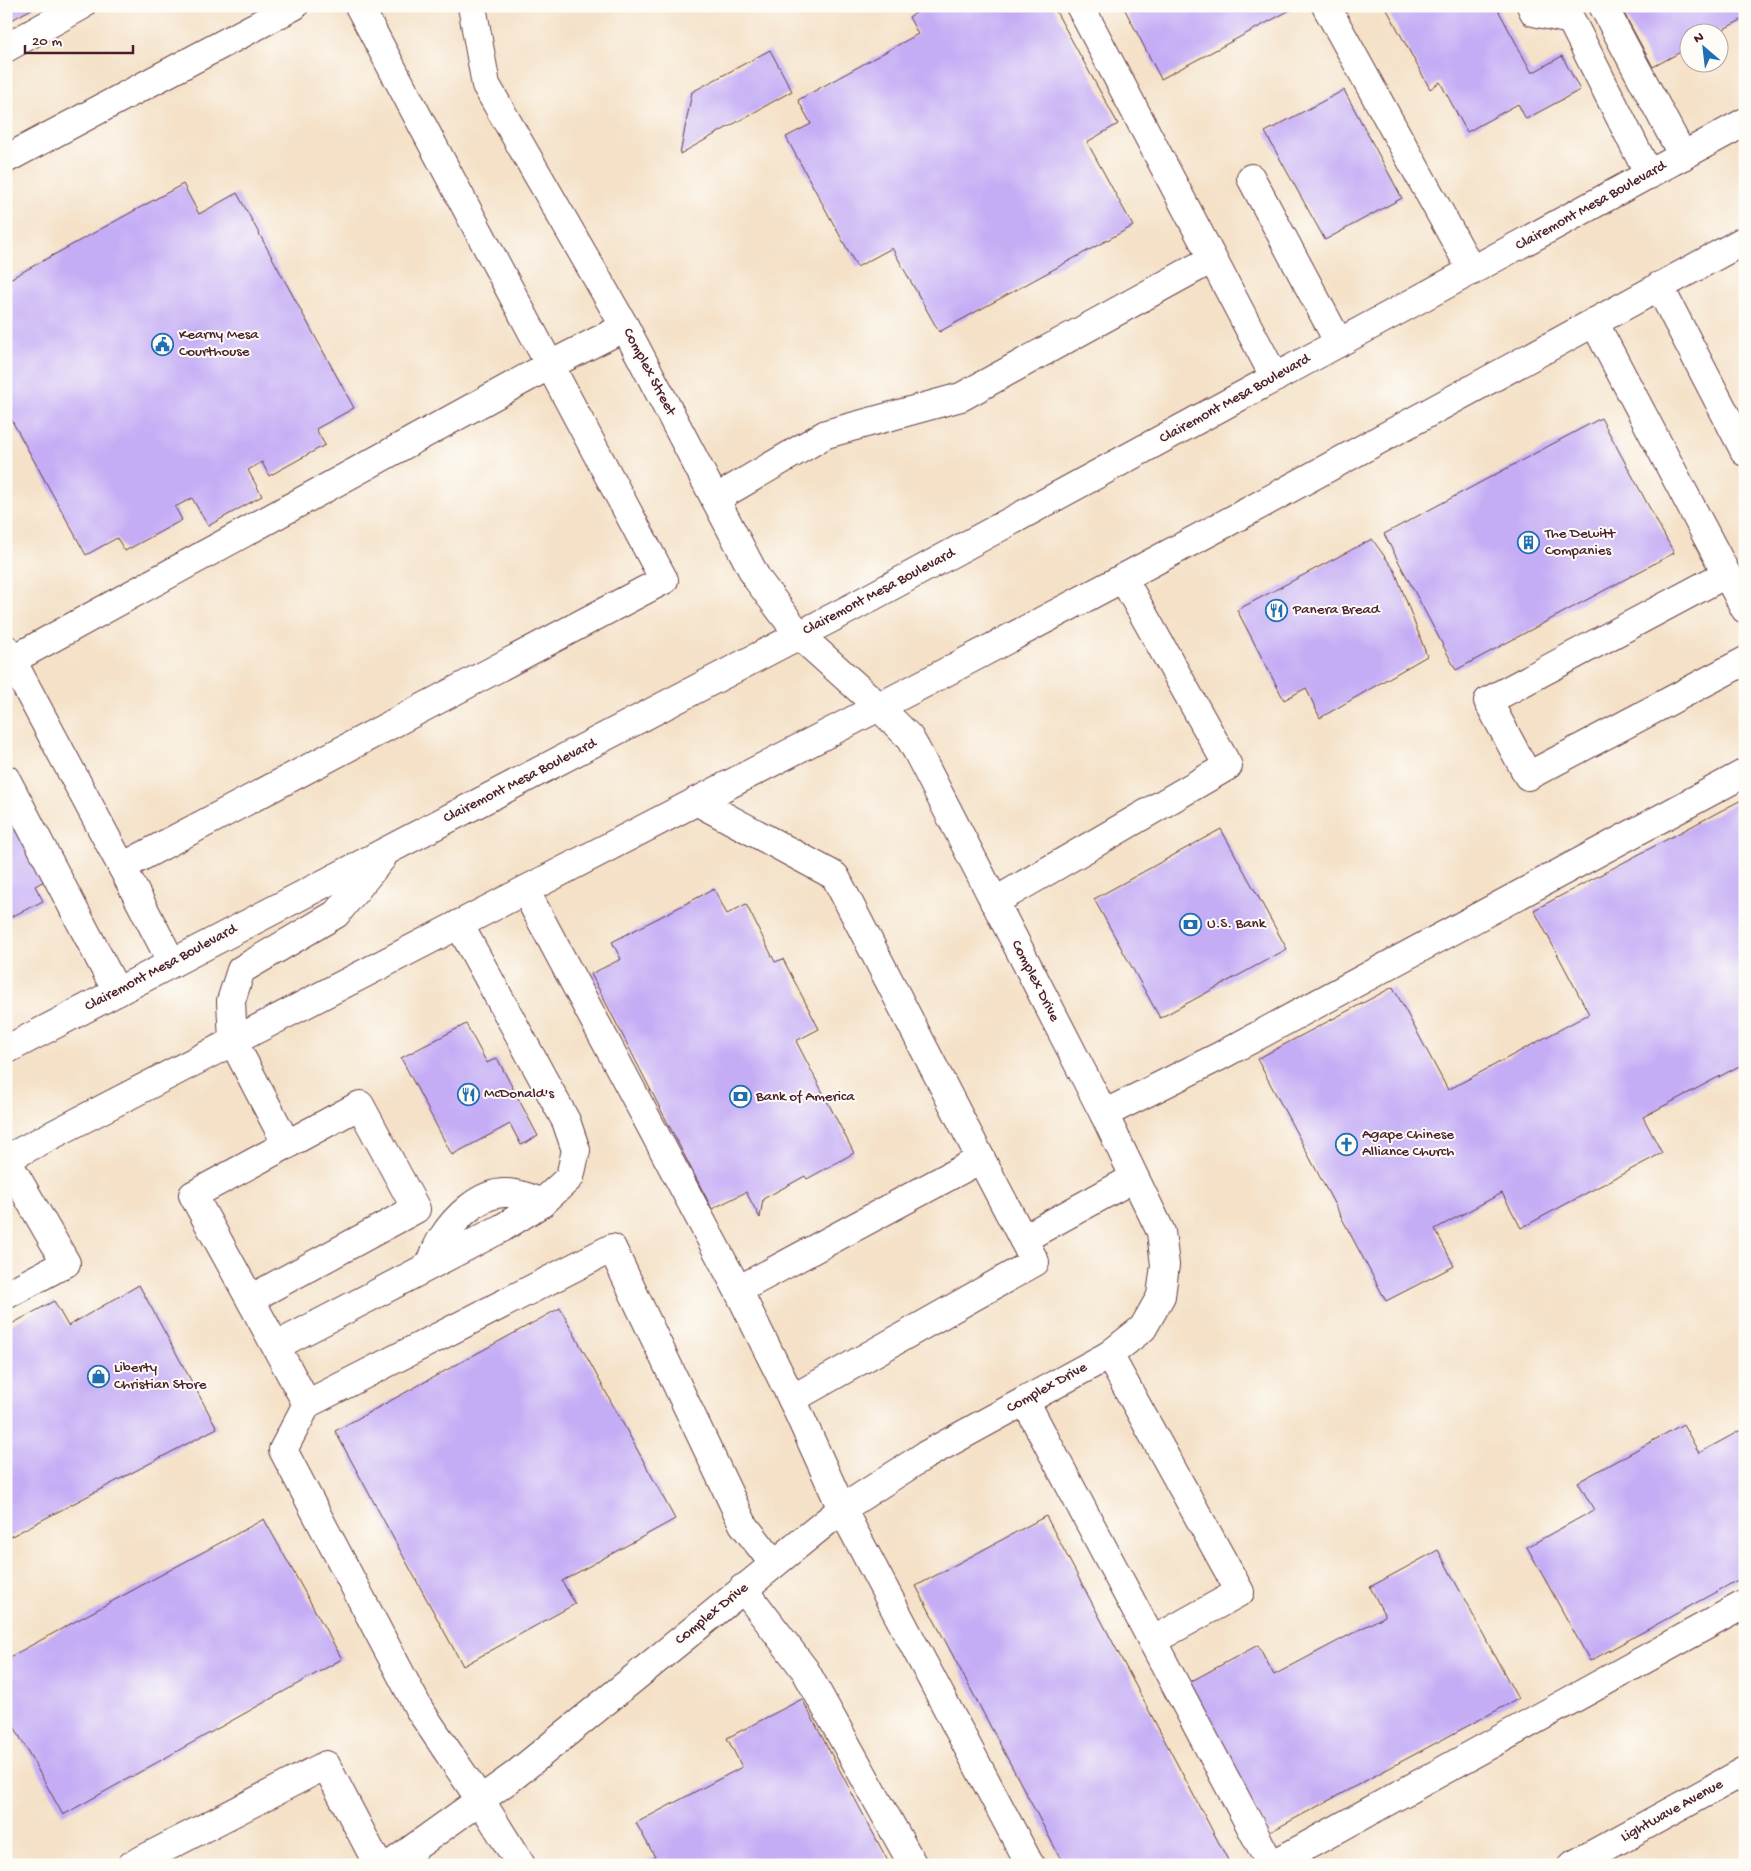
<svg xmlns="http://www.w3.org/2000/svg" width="1751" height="1871" viewBox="0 0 1751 1871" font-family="'Gochi Hand',sans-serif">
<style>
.building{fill:#c5adf5}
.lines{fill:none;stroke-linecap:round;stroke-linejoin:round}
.minor-casing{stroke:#643c42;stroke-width:30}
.major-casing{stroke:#643c42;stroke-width:30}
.minor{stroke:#fff;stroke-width:28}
.major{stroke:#fff;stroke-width:28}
.labels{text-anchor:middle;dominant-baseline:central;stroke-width:4;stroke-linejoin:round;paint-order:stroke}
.street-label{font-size:15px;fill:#4a1f2b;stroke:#fdfcf7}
.poi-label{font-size:15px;fill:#4a1f2b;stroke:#fdfcf7;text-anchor:start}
</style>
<rect width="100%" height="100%" fill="#fdfcf7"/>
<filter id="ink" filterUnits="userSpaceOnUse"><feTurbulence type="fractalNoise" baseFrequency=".02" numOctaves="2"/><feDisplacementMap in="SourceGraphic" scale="10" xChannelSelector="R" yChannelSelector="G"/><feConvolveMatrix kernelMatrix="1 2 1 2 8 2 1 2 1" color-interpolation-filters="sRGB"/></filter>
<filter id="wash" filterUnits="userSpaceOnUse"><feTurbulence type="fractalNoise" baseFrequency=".0096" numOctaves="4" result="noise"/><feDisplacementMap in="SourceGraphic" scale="20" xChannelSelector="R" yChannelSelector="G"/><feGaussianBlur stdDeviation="1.12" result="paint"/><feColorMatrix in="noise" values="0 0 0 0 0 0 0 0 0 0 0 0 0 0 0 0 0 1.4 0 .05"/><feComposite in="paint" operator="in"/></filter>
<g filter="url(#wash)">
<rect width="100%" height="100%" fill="#f4e1c7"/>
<g id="blocks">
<g class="building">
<polygon points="6,6 37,6 6,23"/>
<polygon points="928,6 1053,6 1118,124 1087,142 1133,226 939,332 892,248 857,267 786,137 811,124 798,100 918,34 909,17"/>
<polygon points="1123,6 1298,6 1161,79"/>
<polygon points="1385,6 1496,6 1532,73 1562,56 1580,90 1526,119 1518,104 1467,132 1440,82 1430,89"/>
<polygon points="1620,6 1745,6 1745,18 1718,32 1688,32 1688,48 1653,67"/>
<polygon points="770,50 792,91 680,154 692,92"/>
<polygon points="1344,90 1402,198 1325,240 1265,132"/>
<polygon points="183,184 199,214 237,193 354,408 316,429 325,445 269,476 262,462 248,470 262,496 208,526 192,498 175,507 182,520 125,551 117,538 86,555 6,410 6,281"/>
<polygon points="1601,418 1674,553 1456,670 1384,534"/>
<polygon points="1372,539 1395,571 1427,656 1320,718 1306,688 1284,700 1237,610"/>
<polygon points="6,797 50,878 35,886 43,901 7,919"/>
<polygon points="1745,798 1745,1063 1643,1117 1662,1153 1521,1228 1502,1193 1435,1229 1454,1266 1386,1301 1257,1059 1393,987 1448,1090 1589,1014 1534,910"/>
<polygon points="1221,829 1287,949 1160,1018 1094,899"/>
<polygon points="714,889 727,914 746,904 775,962 783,959 819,1029 796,1041 854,1153 807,1179 805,1176 763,1199 760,1218 746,1192 712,1209 591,974 621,959 612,942"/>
<polygon points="466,1024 487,1063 497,1058 538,1136 521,1145 510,1124 452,1155 401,1058"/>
<polygon points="139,1285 217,1428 6,1539 6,1327 54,1301 68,1326"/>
<polygon points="560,1308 675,1519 562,1581 575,1604 463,1666 335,1431"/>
<polygon points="1683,1424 1699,1453 1745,1428 1745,1576 1590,1661 1527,1547 1594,1510 1578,1482"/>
<polygon points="1046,1516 1229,1862 1224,1865 1064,1865 916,1586"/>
<polygon points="264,1519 342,1659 63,1815 6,1712 6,1659"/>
<polygon points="1438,1550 1518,1699 1268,1833 1188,1683 1258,1645 1274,1675 1385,1616 1370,1587"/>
<polygon points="802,1699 890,1865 640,1865 655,1857 636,1823 742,1767 727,1738"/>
</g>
</g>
</g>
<g filter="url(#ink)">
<use href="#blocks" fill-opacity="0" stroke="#643c42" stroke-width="1"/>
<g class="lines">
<defs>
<g id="minor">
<polyline points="1080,6 1275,378"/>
<polyline points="1326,6 1472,271"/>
<polyline points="1531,6 1534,12 1571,20 1649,175"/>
<polyline points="1603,6 1683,156"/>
<polyline points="6,48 81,6"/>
<polyline points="6,159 294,6"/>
<polyline points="1251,178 1339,343"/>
<polyline points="1659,286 1745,452"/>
<polyline points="1594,322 1745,609"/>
<polyline points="715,499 826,434 961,397 1212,259"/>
<polyline points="1726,574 1488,701 1528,776 1745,661"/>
<polyline points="6,649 122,867"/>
<polyline points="12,660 550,365 625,327"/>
<polyline points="6,779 117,992"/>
<polyline points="696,801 835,876 981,1159"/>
<polyline points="525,890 738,1290 792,1399 1035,1262 981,1159 738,1290"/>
<polyline points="994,902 1228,766 1123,578"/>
<polyline points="172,963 122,867 664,580 359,6"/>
<polyline points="233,1041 287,1145"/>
<polyline points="1104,1114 1220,1056 1745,773"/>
<polyline points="6,1159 66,1263 6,1295"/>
<polyline points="1023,1239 1134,1178"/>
<path d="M430 1265C434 1256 437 1245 443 1237 455 1218 480 1193 505 1193 518 1193 530 1198 542 1203"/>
<polyline points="250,1299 193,1195 360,1105 416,1209 250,1299 307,1404"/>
<polyline points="276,1346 502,1228 542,1203 570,1177 576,1150 566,1121 459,924"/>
<polyline points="1109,1355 1240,1592 1152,1641"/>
<polyline points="792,1399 842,1509 1030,1865"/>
<polyline points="1025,1401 1271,1865"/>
<polyline points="743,1588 805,1670 913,1865"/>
<polyline points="132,1865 326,1765 378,1865"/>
<polyline points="390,1865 515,1775 842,1509 924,1456 1109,1355 1143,1328 1161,1296 1165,1265 1161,1232 1104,1114 917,751 909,737 878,706 799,635 757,579 625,327 486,85 472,6"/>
<polyline points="521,1865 481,1801 419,1709 283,1450 307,1404 612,1248 743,1524 774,1564"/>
<polyline points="1272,1865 1745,1604"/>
</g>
<g id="major">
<polyline points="233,1041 231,1001 241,970 336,914 382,858"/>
<polyline points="6,1050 851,608 1745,122"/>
<polyline points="6,1159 927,682 1123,578 1245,513 1745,240"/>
<polyline points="1573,1865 1745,1771"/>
</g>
</defs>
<use href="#minor" class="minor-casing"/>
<use href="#major" class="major-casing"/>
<use href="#minor" class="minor"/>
<use href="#major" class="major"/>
</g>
</g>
<defs>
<symbol id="civic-ring" viewBox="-11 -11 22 22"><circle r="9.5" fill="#fdfcf7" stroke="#1f6fb2" stroke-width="1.5"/><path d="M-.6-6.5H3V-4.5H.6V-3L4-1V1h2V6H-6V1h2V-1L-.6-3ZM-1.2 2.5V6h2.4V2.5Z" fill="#1f6fb2"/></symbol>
<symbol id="building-ring" viewBox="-11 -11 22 22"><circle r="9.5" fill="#fdfcf7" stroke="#1f6fb2" stroke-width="1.5"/><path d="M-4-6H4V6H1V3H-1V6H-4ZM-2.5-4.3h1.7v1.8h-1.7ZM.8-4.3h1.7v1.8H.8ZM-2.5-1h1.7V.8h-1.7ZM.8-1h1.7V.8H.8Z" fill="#1f6fb2"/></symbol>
<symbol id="restaurant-ring" viewBox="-11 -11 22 22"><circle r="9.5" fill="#fdfcf7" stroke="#1f6fb2" stroke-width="1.5"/><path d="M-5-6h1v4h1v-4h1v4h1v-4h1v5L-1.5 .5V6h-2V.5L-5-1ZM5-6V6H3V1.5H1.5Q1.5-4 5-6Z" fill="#1f6fb2"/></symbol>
<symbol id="bank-ring" viewBox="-11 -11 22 22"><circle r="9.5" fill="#fdfcf7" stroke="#1f6fb2" stroke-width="1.5"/><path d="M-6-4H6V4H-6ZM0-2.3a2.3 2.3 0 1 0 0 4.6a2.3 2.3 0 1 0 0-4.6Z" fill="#1f6fb2"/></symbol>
<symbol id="church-ring" viewBox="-11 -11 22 22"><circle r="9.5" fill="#fdfcf7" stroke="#1f6fb2" stroke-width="1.5"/><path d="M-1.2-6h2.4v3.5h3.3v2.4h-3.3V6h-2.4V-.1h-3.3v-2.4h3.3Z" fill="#1f6fb2"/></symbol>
<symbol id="shop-ring" viewBox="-11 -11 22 22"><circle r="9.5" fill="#fdfcf7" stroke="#1f6fb2" stroke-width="1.5"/><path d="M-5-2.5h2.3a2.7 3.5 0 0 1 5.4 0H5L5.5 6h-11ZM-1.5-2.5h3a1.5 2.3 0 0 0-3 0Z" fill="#1f6fb2"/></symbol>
</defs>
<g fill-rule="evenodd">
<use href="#civic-ring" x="150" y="332" width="25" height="25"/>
<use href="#building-ring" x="1516" y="530" width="25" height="25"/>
<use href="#restaurant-ring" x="1264" y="598" width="25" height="25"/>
<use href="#bank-ring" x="1178" y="912" width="25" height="25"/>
<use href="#restaurant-ring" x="456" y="1082" width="25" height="25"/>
<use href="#bank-ring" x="728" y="1084" width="25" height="25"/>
<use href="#church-ring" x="1334" y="1132" width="25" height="25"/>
<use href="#shop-ring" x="86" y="1364" width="25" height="25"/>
</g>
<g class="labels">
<g class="street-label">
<text transform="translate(1591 206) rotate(-29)">Clairemont Mesa Boulevard</text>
<text transform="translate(649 372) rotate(62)">Complex Street</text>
<text transform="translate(1235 399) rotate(-29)">Clairemont Mesa Boulevard</text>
<text transform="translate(879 592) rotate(-28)">Clairemont Mesa Boulevard</text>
<text transform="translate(520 781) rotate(-27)">Clairemont Mesa Boulevard</text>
<text transform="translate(161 968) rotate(-28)">Clairemont Mesa Boulevard</text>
<text transform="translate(1035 981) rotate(63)">Complex Drive</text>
<text transform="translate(1047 1388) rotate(-29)">Complex Drive</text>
<text transform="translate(712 1614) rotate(-39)">Complex Drive</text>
<text transform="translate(1672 1811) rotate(-29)">Lightwave Avenue</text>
</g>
<g class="poi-label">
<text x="179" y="335">Kearny Mesa<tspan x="179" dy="17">Courthouse</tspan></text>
<text x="1545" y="534">The Dewitt<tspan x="1545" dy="17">Companies</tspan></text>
<text x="1293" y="610">Panera Bread</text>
<text x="1207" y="924">U.S. Bank</text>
<text x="484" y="1094">McDonald's</text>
<text x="756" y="1097">Bank of America</text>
<text x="1362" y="1135">Agape Chinese<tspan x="1362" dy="17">Alliance Church</tspan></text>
<text x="114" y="1368">Liberty<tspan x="114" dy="17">Christian Store</tspan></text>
</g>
</g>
<rect width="1751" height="1871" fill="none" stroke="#fdfcf7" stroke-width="25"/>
<g transform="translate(1704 48) rotate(332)"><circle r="24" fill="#fdfcf7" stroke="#b5a4a5"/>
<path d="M0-4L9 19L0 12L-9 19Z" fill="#1f6fb2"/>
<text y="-8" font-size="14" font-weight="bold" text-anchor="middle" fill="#4a1f2b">N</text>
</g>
<path d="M25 45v8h108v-8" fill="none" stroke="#4a1f2b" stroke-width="2.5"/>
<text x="32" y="45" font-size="15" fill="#4a1f2b" stroke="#fdfcf7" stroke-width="4" paint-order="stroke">20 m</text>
</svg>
